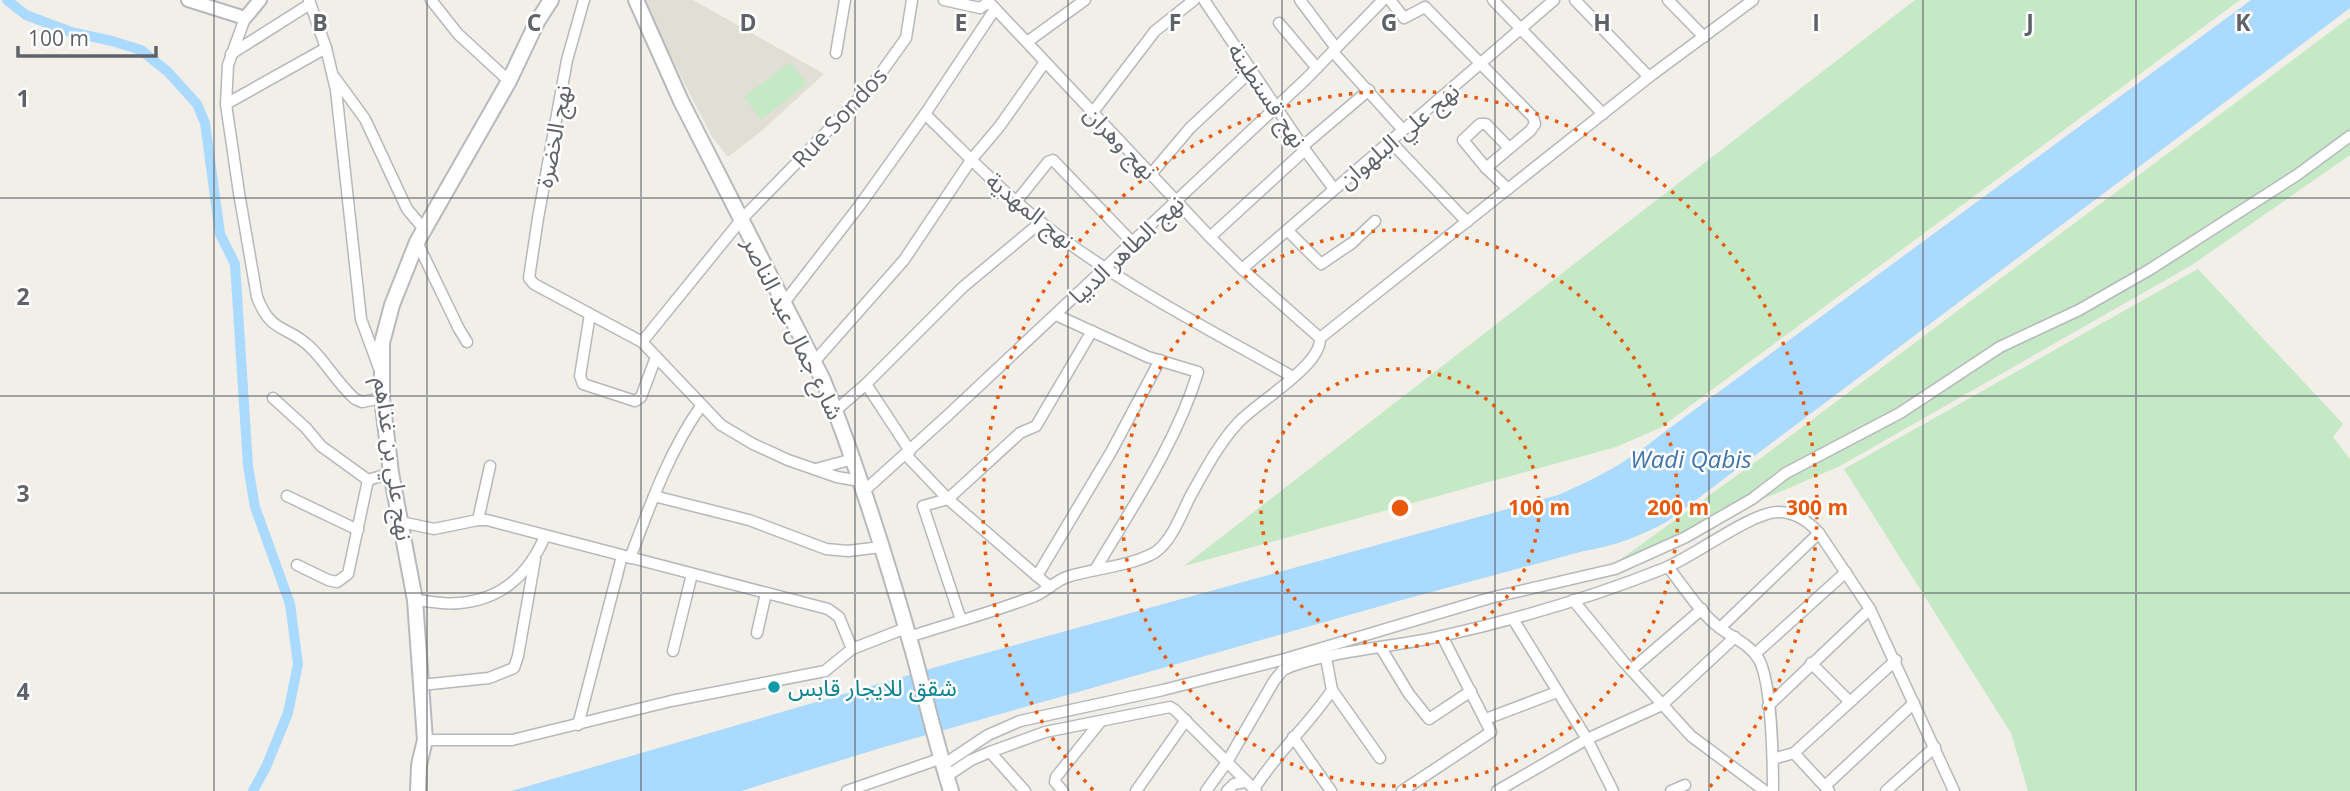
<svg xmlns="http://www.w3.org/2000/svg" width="2350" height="791" viewBox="0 0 2350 791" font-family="'Open Sans','Noto Sans Arabic',sans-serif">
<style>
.education{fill:#e1ded6}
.green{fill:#c5e8c5}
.water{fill:#aadaff}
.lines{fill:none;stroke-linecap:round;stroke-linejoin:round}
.canal{stroke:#aadaff;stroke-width:10}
.minor-casing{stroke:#b5b8bc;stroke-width:13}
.tertiary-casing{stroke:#b5b8bc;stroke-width:16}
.secondary-casing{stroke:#b6babf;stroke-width:18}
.minor{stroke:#fff;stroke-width:10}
.tertiary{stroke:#fff;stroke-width:12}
.secondary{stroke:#fff;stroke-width:14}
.grid{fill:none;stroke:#5f6368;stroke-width:2;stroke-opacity:0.55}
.ring{fill:none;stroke:#e8590c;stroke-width:3.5;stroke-dasharray:3.5 7}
.culture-dot{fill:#0f9aa8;stroke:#fff;stroke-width:2.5}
.labels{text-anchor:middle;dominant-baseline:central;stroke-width:5;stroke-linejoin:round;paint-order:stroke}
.street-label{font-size:23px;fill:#5f6368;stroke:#fff}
.culture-label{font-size:23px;fill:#0d838f;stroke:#fff;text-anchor:start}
.water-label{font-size:24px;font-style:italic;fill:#4174aa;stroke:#fff}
.grid-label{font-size:23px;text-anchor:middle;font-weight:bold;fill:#5f6368;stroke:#fff;stroke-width:5;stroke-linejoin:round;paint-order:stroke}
.centre{fill:#e8590c;stroke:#fff;stroke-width:3.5}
.ring-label{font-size:21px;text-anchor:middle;font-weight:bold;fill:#e8590c;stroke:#fff;stroke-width:5;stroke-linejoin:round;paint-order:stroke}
</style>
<rect width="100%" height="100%" fill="#f1efe8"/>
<polygon class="education" points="642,0 693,0 824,74 765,128 728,157 712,137"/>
<g class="green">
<polygon points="1915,0 2240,0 1660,428 1616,447 1184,566"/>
<polygon points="2350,17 2350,155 2192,265 1840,466 1617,562 1761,458"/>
<polygon points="790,62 807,84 761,120 744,97"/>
<polygon points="2198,269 2343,424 2333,437 2350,459 2350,791 2028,791 2011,733 1844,469"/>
</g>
<path class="water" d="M2251 0H2350V8L1668 521C1641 536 1615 546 1584 551L1402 600 884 747 741 791H511L957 661 1558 495C1600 477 1627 462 1663 433Z"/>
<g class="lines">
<polyline class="canal" points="7,0 26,15 71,32 112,41 141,50 168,72 197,104 205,123 220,234 235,264 248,466 255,507 290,604 298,664 288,713 266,767 253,791"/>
<defs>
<g id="minor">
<polyline points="309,0 326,48 336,90 361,319 379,368"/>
<polyline points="431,0 458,34 509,81"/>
<polyline points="584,0 567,60 538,218 529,278 534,284 642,342 721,425 753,444 788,460 837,477 860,481"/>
<polyline points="944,0 980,8 989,2"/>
<polyline points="987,0 1210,237 1242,269 1320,338"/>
<polyline points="1204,0 1305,150 1334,189"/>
<polyline points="1300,0 1336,48"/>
<polyline points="1390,0 1404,18 1425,7 1533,117 1535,124 1530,131 1486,168 1508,189"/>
<polyline points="1493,0 1603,114"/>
<polyline points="1575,0 1649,77"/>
<polyline points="1668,0 1704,37"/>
<path d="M245 18 228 65 226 104 239 193 257 297C272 336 288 324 312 349 327 364 338 384 355 399L362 402 382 398"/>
<polyline points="1279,23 1317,68"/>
<polyline points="1027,42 1085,0"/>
<polyline points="1333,52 1403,130"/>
<polyline points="836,53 845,0"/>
<polyline points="231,54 310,4"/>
<polyline points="335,78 365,119 407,209 424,229"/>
<polyline points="226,104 326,48"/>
<polyline points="1093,112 1155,31 1194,0"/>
<path d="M925 114C962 150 998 188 1038 220 1116 282 1207 328 1293 377"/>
<polyline points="1391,142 1467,222"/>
<polyline points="1303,146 1369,90"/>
<polyline points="1486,168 1463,140 1480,124 1486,124 1509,148"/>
<polyline points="1152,173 1190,128 1251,71"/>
<polyline points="1016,202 1048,162 1053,160 1133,243"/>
<polyline points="1287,230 1321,264 1352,243 1375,221"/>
<polyline points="1210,237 1305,150"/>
<polyline points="417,242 459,329 467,342"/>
<polyline points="1242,269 1554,0"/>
<polyline points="783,304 860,205 925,114 995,9"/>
<polyline points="590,314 580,376 583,384 635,401 641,397 656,357"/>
<path d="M1056 315 1148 357 1198 372C1176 444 1132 507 1095 570"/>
<polyline points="642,342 741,220 873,84 906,38 912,0"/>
<polyline points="814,362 904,260 971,160 999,127 1045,62"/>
<polyline points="866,384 910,451"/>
<polyline points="273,398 306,428 321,446 368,480 391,473"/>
<polyline points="835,411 866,384 963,287 1041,222"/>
<polyline points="906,455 948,499 1037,576"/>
<polyline points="816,469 853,459"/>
<polyline points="864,491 947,416 1306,79 1383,0"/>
<polyline points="287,496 358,530"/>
<polyline points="654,496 749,520 826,549 848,551 881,547"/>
<polyline points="478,520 490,466"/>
<polyline points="401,522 434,529 478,520 487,520 828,609 839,617 852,649 906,628"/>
<path d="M630 558C650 506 668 453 701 406"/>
<polyline points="297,565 328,580 337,582 348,574 368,480"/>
<path d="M1668 567C1684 587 1700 613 1720 628 1733 638 1749 644 1758 658 1772 680 1773 763 1773 791"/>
<polyline points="1050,587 1037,576 1111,452 1160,360"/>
<path d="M415 600C429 601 445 605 459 603 501 600 529 574 545 536"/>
<polyline points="1573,600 1623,661 1691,736 1765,791"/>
<polyline points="1513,619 1587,739 1613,791"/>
<polyline points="961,620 923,506 948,499 1020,433 1036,426 1092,331"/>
<polyline points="1720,628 1819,533"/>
<polyline points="757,633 766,593"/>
<path d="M909 637C951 623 994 612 1035 596 1047 591 1055 581 1067 577 1095 568 1128 567 1154 553 1172 542 1182 512 1191 495 1205 470 1218 445 1237 424 1254 404 1322 366 1320 338L1649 77 1753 0"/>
<polyline points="1381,648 1409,694 1429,719 1471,691"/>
<polyline points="673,651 692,574"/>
<polyline points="1755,654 1846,572"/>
<polyline points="1326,658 1332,690 1380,758"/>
<polyline points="1811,663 1849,701"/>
<polyline points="1631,670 1702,609"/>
<polyline points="421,685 489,678 514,668 518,656 535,559"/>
<polyline points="1768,706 1870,609"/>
<polyline points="1486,719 1557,692"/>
<polyline points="578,725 622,556"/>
<polyline points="1293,737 1331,791"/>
<polyline points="425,740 512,740 671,701 825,671 852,649"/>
<polyline points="990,752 1045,732 1170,707 1175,710 1256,791"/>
<polyline points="1794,753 1896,660"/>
<polyline points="1773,759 1794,753 1829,791"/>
<polyline points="943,765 988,735 1020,721 1163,690 1285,659 1490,598 1615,569 1686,537 1752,499 1786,473 1900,413 2000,347 2079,310 2149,270 2297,175 2350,136"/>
<polyline points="947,776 971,760 990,752 1025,791"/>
<polyline points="1825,786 1914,703"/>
<path d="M1254 789C1278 751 1308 726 1332 690"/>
<polyline points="847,791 942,758"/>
<polyline points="1063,791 1055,782 1056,777 1101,721"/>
<polyline points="1136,791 1186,720"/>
<path d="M1206 791 1227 762 1274 681 1283 670 1292 666C1338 650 1394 647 1442 636 1518 619 1593 597 1665 568 1693 557 1753 511 1779 512 1795 512 1809 522 1819 533L1870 609 1954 791"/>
<polyline points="1227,791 1234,784 1245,782"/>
<polyline points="1402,791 1491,732 1442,636"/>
<polyline points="1497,791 1587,739 1662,705 1735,637"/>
<polyline points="1671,791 1685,785"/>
<polyline points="1886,791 1935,747"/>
</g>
<polyline id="tertiary" points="188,0 245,18 260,0"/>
<g id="secondary">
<path d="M636 0 681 101 823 380C858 467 886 557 912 648 925 695 936 744 951 791"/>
<polyline points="418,791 419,765 425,740 415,600 391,473 382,398 382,343 392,305 417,242 509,81 537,22 551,0"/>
</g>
</defs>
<use href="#minor" class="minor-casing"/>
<use href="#tertiary" class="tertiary-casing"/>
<use href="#secondary" class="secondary-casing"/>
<use href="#minor" class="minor"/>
<use href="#tertiary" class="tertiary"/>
<use href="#secondary" class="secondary"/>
</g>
<path class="grid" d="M214 0V791M427 0V791M641 0V791M855 0V791M1068 0V791M1282 0V791M1495 0V791M1709 0V791M1923 0V791M2136 0V791M0 198H2350M0 396H2350M0 593H2350"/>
<g class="ring">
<circle cx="1400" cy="508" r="139"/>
<circle cx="1400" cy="508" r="278"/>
<path d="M1093 790A417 417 0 1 1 1707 790"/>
</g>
<circle class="culture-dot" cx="774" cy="687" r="7"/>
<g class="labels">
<g class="street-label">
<text transform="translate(1268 95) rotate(56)">نهج قسنطينة</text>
<text transform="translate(839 117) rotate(-47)">Rue Sondos</text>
<text transform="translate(1398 135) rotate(-40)">نهج علي البلهوان</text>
<text transform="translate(553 136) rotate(-79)">نهج الخضرة</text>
<text transform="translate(1121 142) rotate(46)">نهج وهران</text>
<text transform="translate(1031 210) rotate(39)">نهج المهدية</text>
<text transform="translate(1126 249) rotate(-43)">نهج الطاهر الدبيا</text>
<text transform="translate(794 328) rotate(64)">شارع جمال عبد الناصر</text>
<text transform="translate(394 459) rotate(82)">نهج علي بن غذاهم</text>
</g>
<g class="culture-label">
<text x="788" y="687">شقق للايجار قابس</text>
</g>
<g class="water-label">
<text x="1691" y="458">Wadi Qabis</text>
</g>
</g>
<g class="grid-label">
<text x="320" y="31">B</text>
<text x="534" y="31">C</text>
<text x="748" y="31">D</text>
<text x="961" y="31">E</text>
<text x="1175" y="31">F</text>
<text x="1389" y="31">G</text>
<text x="1602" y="31">H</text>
<text x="1816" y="31">I</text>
<text x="2030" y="31">J</text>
<text x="2243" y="31">K</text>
<text x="23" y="107">1</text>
<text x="23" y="305">2</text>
<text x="23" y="502">3</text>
<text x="23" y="700">4</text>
</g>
<circle cx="1400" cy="508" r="10" class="centre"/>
<g class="ring-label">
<text x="1539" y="515">100 m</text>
<text x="1678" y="515">200 m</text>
<text x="1817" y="515">300 m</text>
</g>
<path d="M18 46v10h138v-10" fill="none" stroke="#5f6368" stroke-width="3.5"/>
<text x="28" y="46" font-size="21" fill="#5f6368" stroke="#ffffff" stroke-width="5" paint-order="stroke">100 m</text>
</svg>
